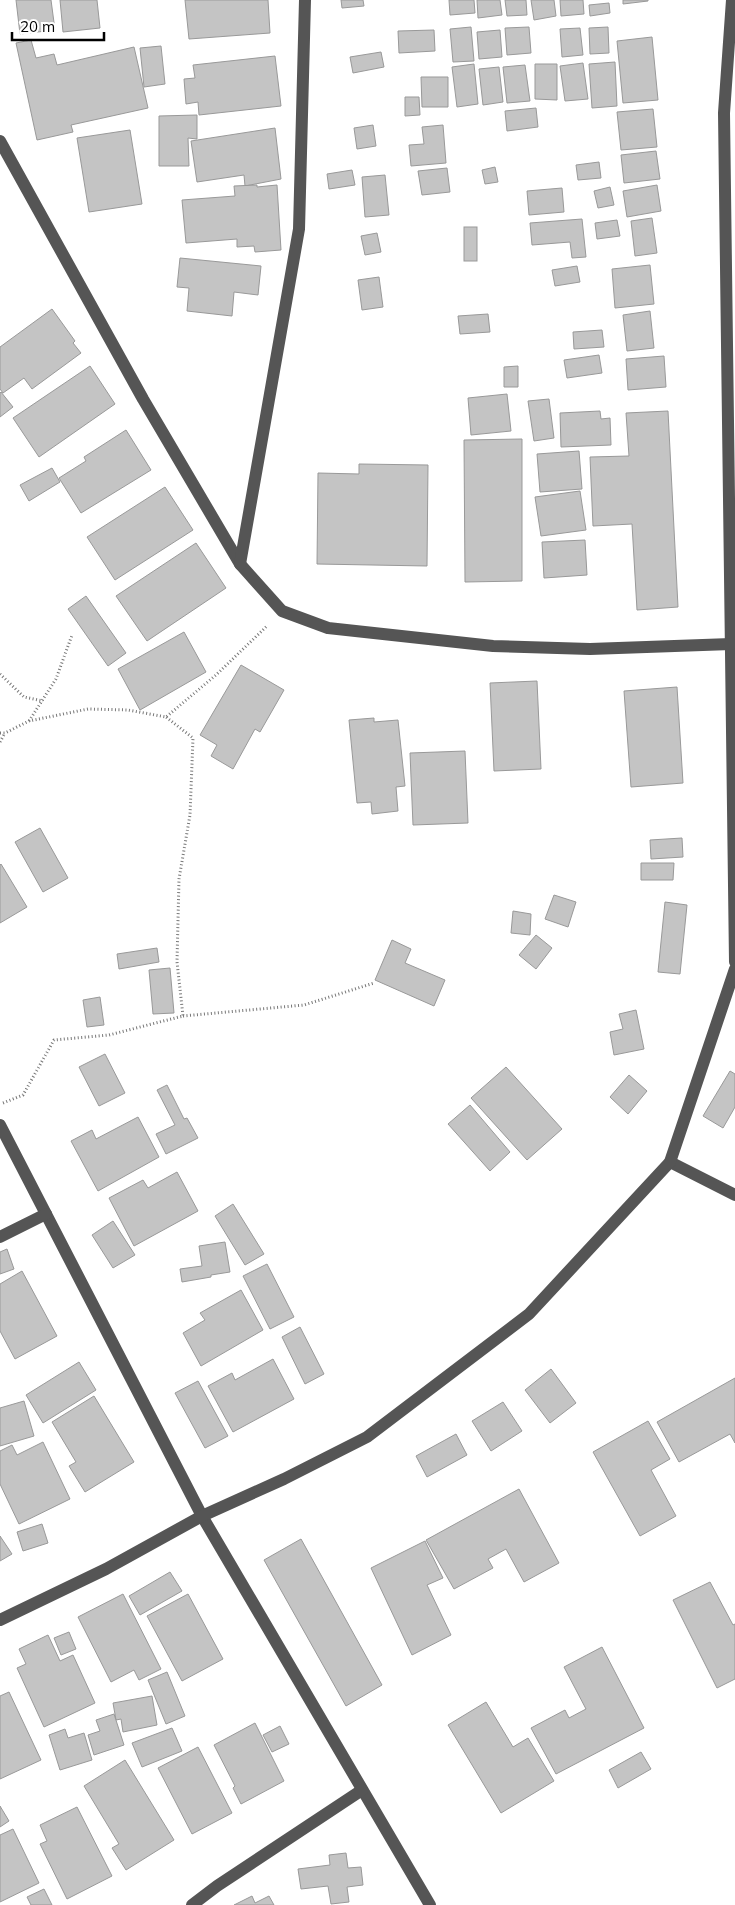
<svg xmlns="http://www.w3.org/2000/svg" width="735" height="1905" viewBox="0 0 735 1905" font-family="Mulish,sans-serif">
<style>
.building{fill:#c4c4c4;stroke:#999}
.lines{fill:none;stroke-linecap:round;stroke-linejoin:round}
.path{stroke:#777;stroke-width:3;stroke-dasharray:1 2.5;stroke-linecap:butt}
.minor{stroke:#555;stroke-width:12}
</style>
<rect width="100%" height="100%" fill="#fff"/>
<g class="building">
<polygon points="16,0 51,0 55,30 20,34"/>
<polygon points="60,0 97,0 100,28 63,32"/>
<polygon points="185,0 268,0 270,33 189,39"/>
<polygon points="341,0 363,0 364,6 342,8"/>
<polygon points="449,0 474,0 475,13 450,15"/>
<polygon points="477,0 500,0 502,15 478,18"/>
<polygon points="505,0 526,0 527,15 507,16"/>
<polygon points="531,0 554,0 556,16 534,20"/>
<polygon points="560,0 583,0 584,14 561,16"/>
<polygon points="623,0 648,0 648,1 623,4"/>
<polygon points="609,3 610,13 590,16 589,5"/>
<polygon points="471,27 474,61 453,62 450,29"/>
<polygon points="529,27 531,53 507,55 505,28"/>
<polygon points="608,27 609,53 590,54 589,28"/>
<polygon points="580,28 583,55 562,57 560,29"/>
<polygon points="434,30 435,51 399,53 398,31"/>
<polygon points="500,30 502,57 479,59 477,32"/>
<polygon points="652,37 658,100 623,103 617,41"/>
<polygon points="31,40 36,58 54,54 57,65 134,47 148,108 71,125 73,132 37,140 16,43"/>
<polygon points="161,46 165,84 144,87 140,48"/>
<polygon points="381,52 384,67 353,73 350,57"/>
<polygon points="275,56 281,106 199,115 198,102 186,104 184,79 195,78 193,65"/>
<polygon points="615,62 617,106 592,108 589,64"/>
<polygon points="583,63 588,99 565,101 560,66"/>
<polygon points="474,64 478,104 457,107 452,67"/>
<polygon points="535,64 557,64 557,100 535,99"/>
<polygon points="525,65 530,101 507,103 503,67"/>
<polygon points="499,67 503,102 483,105 479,69"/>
<polygon points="421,77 448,77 448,107 422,107"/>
<polygon points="405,97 419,97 420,115 405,116"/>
<polygon points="536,108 538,127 507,131 505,111"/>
<polygon points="653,109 657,147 621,150 617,112"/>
<polygon points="197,115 197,139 188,138 189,166 159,166 159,116"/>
<polygon points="373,125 376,146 357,149 354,128"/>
<polygon points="443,125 446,163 411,166 409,145 424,144 422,127"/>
<polygon points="275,128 281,179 245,186 244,175 197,182 191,141"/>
<polygon points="130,130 142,204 89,212 77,138"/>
<polygon points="656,151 660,179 624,183 621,155"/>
<polygon points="599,162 601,178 578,180 576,165"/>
<polygon points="495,167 498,182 485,184 482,170"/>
<polygon points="447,168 450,192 422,195 418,171"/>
<polygon points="352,170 355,185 329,189 327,174"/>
<polygon points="385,175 389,215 365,217 362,177"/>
<polygon points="257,185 257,187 277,185 281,250 255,252 254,246 237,247 237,239 186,243 182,200 235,196 234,186"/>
<polygon points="657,185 661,211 627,217 623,191"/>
<polygon points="610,187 614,205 598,208 594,191"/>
<polygon points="562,188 564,212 529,215 527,191"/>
<polygon points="652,218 657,253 635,256 631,221"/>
<polygon points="582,219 586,257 572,258 570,242 532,245 530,223"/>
<polygon points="617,220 620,236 597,239 595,223"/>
<rect x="464" y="227" width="13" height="34"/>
<polygon points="377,233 381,252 365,255 361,236"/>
<polygon points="180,258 261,266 258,295 234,292 232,316 187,311 189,288 177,287"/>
<polygon points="650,265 654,304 615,308 612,269"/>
<polygon points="577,266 580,282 555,286 552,270"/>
<polygon points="379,277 383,307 362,310 358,280"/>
<polygon points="52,309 75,341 73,343 81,353 32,389 24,378 3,393 0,389 0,347"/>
<polygon points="650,311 654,348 627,351 623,315"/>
<polygon points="488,314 490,332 460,334 458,316"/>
<polygon points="602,330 604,347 574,349 573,332"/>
<polygon points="599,355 602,373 567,378 564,360"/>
<polygon points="664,356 666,387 628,390 626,359"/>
<polygon points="90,366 115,404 39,457 13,418"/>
<polygon points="518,366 518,387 504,387 504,367"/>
<polygon points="1,392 13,407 0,417 0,393"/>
<polygon points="507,394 511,431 471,435 468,398"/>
<polygon points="549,399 554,438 534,441 528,401"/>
<polygon points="600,411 601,419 610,418 611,445 561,447 560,413"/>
<polygon points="668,411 678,607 637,610 632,524 593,526 590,457 629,456 626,413"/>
<polygon points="126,430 151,470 81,513 59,478 86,461 84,457"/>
<polygon points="522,439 522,581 465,582 464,440"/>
<polygon points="579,451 582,489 540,492 537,454"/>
<polygon points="359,464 428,465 427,566 317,564 318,473 359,474"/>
<polygon points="52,468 60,482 29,501 20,485"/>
<polygon points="165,487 193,530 115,580 87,537"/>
<polygon points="580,491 586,530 541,536 535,497"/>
<polygon points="585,540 587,575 544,578 542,542"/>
<polygon points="196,543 226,588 147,641 116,596"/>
<polygon points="86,596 126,653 108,666 68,609"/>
<polygon points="184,632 206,672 140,710 118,669"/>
<polygon points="241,665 284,690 260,732 255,729 233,769 211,756 217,745 200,735"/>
<polygon points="537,681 541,769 494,771 490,683"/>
<polygon points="677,687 683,783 631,787 624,691"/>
<polygon points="374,718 374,722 398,720 405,786 396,787 398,811 372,814 371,802 357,803 349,720"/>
<polygon points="465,751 468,823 413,825 410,753"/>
<polygon points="40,828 68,878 43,892 15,842"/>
<polygon points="682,838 683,857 651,859 650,840"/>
<polygon points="641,863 674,863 673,880 641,880"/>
<polygon points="1,864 27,907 0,923 0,865"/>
<polygon points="554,895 576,902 568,927 545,919"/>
<polygon points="665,902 687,905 680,974 658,972"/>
<polygon points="513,911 531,914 530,935 511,933"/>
<polygon points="536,935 552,948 536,969 519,955"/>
<polygon points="392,940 411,949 405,963 445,980 434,1006 375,980"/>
<polygon points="157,948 159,962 119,969 117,954"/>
<polygon points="170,968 174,1013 153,1014 149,970"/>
<polygon points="100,997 104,1025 87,1027 83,1000"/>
<polygon points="636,1010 644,1049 614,1055 610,1032 623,1029 619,1014"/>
<polygon points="105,1054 125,1093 99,1106 79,1067"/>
<polygon points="506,1067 562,1129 527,1160 471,1098"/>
<polygon points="730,1071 735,1074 735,1107 723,1128 703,1116"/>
<polygon points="629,1075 647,1091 628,1114 610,1097"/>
<polygon points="167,1085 184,1119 187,1118 198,1138 166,1154 156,1134 175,1125 157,1090"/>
<polygon points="470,1105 510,1152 490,1171 448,1124"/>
<polygon points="138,1117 159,1157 98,1191 71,1141 92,1130 96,1139"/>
<polygon points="177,1172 198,1211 134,1246 109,1198 143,1180 148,1188"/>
<polygon points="233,1204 264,1254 245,1265 215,1216"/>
<polygon points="113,1221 135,1255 113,1268 92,1235"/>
<polygon points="225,1242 230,1272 211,1275 211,1277 182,1282 180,1269 202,1266 199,1246"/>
<polygon points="7,1249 14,1269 0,1274 0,1252"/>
<polygon points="267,1264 294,1317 270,1329 243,1276"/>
<polygon points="22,1271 57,1336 15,1359 0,1331 0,1284"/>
<polygon points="241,1290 263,1330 201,1366 183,1333 205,1320 200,1313"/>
<polygon points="300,1327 324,1374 305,1384 282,1337"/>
<polygon points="273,1359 294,1399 233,1432 208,1386 232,1373 235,1380"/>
<polygon points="79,1362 96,1390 43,1423 26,1395"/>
<polygon points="551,1369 576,1403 550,1423 525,1390"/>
<polygon points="735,1378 735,1443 730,1434 679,1462 657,1422"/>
<polygon points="198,1381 228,1436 205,1448 175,1393"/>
<polygon points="94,1396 134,1462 85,1492 69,1466 76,1462 52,1422"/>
<polygon points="24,1401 34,1436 0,1446 0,1408"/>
<polygon points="503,1402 522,1431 491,1451 472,1421"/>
<polygon points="648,1421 670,1459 651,1470 676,1516 640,1536 593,1452"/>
<polygon points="456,1434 467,1455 427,1477 416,1456"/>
<polygon points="43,1442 70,1499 19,1524 0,1484 0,1451 12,1445 17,1455"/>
<polygon points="519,1489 559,1563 524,1582 506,1549 488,1559 493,1568 454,1589 426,1540"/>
<polygon points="42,1524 48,1543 23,1551 17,1532"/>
<polygon points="0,1536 12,1554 0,1561"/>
<polygon points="301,1539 382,1685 346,1706 264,1560"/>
<polygon points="425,1541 443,1578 427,1585 451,1635 412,1655 371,1568"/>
<polygon points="170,1572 182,1591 140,1615 129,1596"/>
<polygon points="710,1582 733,1625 735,1624 735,1679 717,1688 673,1600"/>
<polygon points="123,1594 161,1669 139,1680 134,1670 111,1682 78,1617"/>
<polygon points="188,1594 223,1659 182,1681 147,1616"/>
<polygon points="69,1632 76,1649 61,1655 54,1638"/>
<polygon points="48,1635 60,1661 73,1655 95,1703 44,1727 17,1668 26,1664 19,1649"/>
<polygon points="602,1647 644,1728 556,1774 531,1728 565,1710 569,1718 586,1709 564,1667"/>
<polygon points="167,1672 185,1716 166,1724 148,1680"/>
<polygon points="9,1692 41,1760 0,1779 0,1696"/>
<polygon points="152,1696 157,1725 123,1732 121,1719 116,1720 113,1703"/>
<polygon points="486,1702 513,1747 528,1738 554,1781 501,1813 448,1725"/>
<polygon points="114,1714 124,1745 94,1755 88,1735 100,1731 96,1720"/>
<polygon points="255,1723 284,1781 241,1804 233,1788 235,1786 214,1745"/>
<polygon points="280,1726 289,1744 272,1752 263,1735"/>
<polygon points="172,1728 182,1751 142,1767 132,1743"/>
<polygon points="65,1729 68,1738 84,1733 92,1760 60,1770 49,1735"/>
<polygon points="198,1747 232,1813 192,1834 158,1768"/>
<polygon points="641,1752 651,1769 618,1788 609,1770"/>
<polygon points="125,1760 174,1840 126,1870 112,1848 119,1844 84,1786"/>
<polygon points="0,1806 9,1821 0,1827"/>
<polygon points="77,1807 112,1876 67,1899 40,1844 47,1841 40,1825"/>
<polygon points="13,1829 39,1883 0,1902 0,1835"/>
<polygon points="346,1853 348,1868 361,1867 363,1885 347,1887 349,1902 331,1904 328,1886 301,1889 298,1869 330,1865 329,1855"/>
<polygon points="44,1889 52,1905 31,1905 27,1897"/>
<polygon points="252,1896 255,1903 269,1896 274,1905 234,1905"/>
</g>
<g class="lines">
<g class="path">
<polyline points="0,674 24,697 43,701"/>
<polyline points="29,721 56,679 72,635"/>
<polyline points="0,733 5,733 29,721 88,709 128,710 166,717 216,675 267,626"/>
<polyline points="0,742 5,733"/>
<polyline points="183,1016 304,1005 374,983"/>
<polyline points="3,1103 23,1095 54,1040 109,1035 183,1016 177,962 179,879 190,815 193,738 166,717"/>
</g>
<g class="minor">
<polyline points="732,0 724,113 735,962"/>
<polyline points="0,141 143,399 240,564 282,611 328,628 493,646 590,649 731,644"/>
<polyline points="240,564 299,229 305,0"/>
<polyline points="0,1125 202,1516 430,1905"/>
<polyline points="670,1162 735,1195"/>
<polyline points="0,1237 46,1214"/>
<polyline points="0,1620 106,1569 202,1516 284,1479 367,1437 529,1314 670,1162 735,969"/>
<polyline points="192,1905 217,1886 362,1790"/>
</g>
</g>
<path d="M12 32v8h92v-8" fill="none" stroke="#000000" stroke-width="2.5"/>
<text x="20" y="32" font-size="15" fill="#000000" stroke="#ffffff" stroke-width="4" paint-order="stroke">20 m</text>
</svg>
